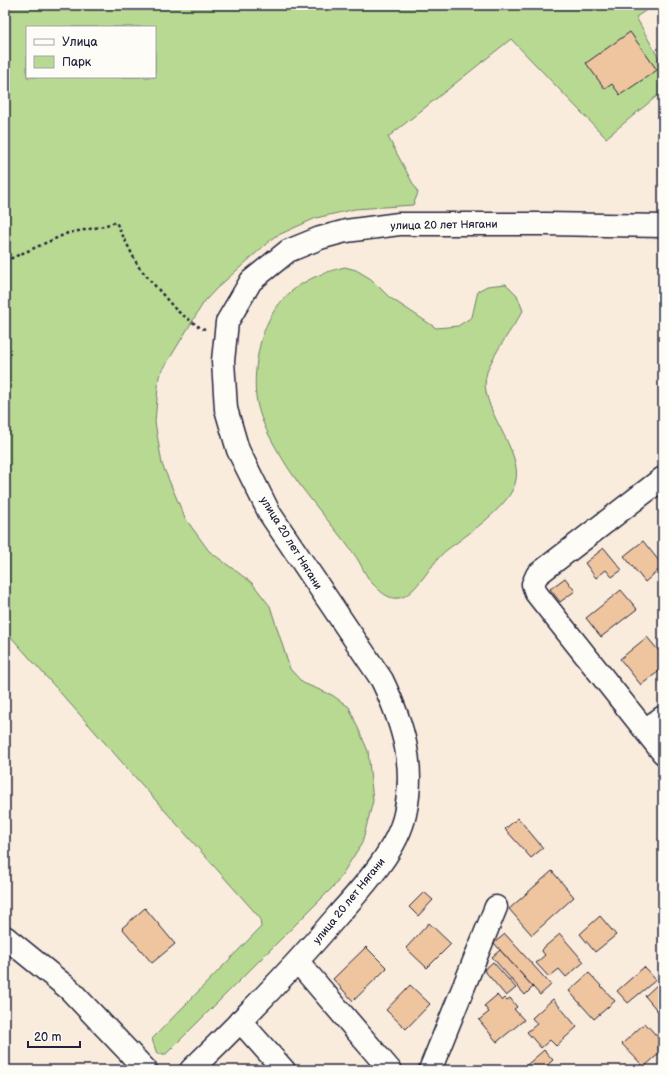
<svg xmlns="http://www.w3.org/2000/svg" width="668" height="1075" viewBox="0 0 668 1075" font-family="'Balsamiq Sans',sans-serif">
<style>
.green{fill:#b8d992;stroke:#6d7e66;fill-rule:evenodd}
.building{fill:#efc59f;stroke:#22223b}
.lines{fill:none;stroke-linecap:round;stroke-linejoin:round}
.minor-casing{stroke:#22223b;stroke-width:25}
.path{stroke:#22223b;stroke-width:2.5;stroke-dasharray:3 3;stroke-linecap:butt}
.minor{stroke:#fdfcf7;stroke-width:22}
.labels{text-anchor:middle;dominant-baseline:central;stroke-width:4;stroke-linejoin:round;paint-order:stroke}
.street-label{font-size:11px;fill:#22223b;stroke:#fdfcf7}
</style>
<rect width="100%" height="100%" fill="#f9ecdd"/>
<filter id="ink" filterUnits="userSpaceOnUse"><feTurbulence type="fractalNoise" baseFrequency=".025" numOctaves="2"/><feDisplacementMap in="SourceGraphic" scale="8" xChannelSelector="R" yChannelSelector="G"/><feConvolveMatrix kernelMatrix="1 2 1 2 8 2 1 2 1" color-interpolation-filters="sRGB"/></filter>
<g filter="url(#ink)">
<g class="green">
<path d="M5 5H654L636 17 663 66V91L606 138 511 39 388 137 418 193 413 205 355 209 316 218 274 237 216 289 204 302 159 376 155 422 162 464 185 518 209 551 252 583 270 606 290 669 303 683 332 695 349 707 368 751 373 801 362 843 336 884 166 1054H157L152 1039 261 927 260 918 11 637 5 634ZM27 27H155V77H27Z"/>
<path d="M345 267 356 270 371 279 389 297 436 328 458 326 472 317 478 291 487 286 506 284 517 295 523 311C513 327 492 356 487 372 475 407 526 450 515 484 508 507 467 535 448 549 433 559 416 596 399 598 388 600 380 591 373 584 365 576 361 563 354 554 329 520 300 490 279 453 270 438 262 423 258 407 254 392 255 375 257 360 265 306 293 279 345 267Z"/>
</g>
<g class="building">
<polygon points="630,32 657,70 620,95 612,84 605,89 586,63"/>
<polygon points="643,541 663,566 645,582 624,556"/>
<polygon points="604,548 622,570 612,577 606,570 596,578 585,563"/>
<polygon points="565,578 575,591 560,602 550,589"/>
<polygon points="621,590 637,609 601,637 586,618"/>
<polygon points="647,637 663,656 663,668 641,685 620,659"/>
<polygon points="518,818 543,848 531,858 505,829"/>
<polygon points="552,871 574,897 532,935 509,909"/>
<polygon points="424,892 433,900 418,916 409,907"/>
<polygon points="145,908 175,944 152,963 122,928"/>
<polygon points="600,916 616,935 595,952 580,934"/>
<polygon points="429,923 451,944 427,968 406,948"/>
<polygon points="505,934 551,985 540,995 494,943"/>
<polygon points="560,934 584,962 566,977 559,969 549,977 536,963 545,955 541,950"/>
<polygon points="366,947 387,968 353,1001 333,979"/>
<polygon points="500,950 533,987 525,995 492,957"/>
<polygon points="493,962 516,988 506,996 484,970"/>
<polygon points="644,967 656,980 628,1003 617,991"/>
<polygon points="589,973 615,1001 594,1019 569,991"/>
<polygon points="659,983 663,987 662,1016 645,996"/>
<polygon points="410,985 430,1004 406,1029 386,1010"/>
<polygon points="497,995 502,1001 505,998 507,1000 510,998 517,1007 514,1009 524,1020 497,1042 479,1020 489,1012 484,1006"/>
<polygon points="553,999 577,1027 556,1046 550,1040 541,1048 527,1032 537,1024 532,1018"/>
<polygon points="645,1023 663,1043 663,1050 644,1067 622,1044"/>
<polygon points="544,1050 553,1060 542,1070 521,1070"/>
</g>
<g class="lines">
<defs>
<g id="minor">
<polyline points="663,478 537,575 533,584 536,593 663,753"/>
<polyline points="645,730 663,717"/>
<polyline points="5,937 69,989 146,1070"/>
<polyline points="298,962 390,1070"/>
<polyline points="240,1021 284,1070"/>
<path d="M191 1070C243 1020 292 969 339 914 362 888 398 849 405 814 416 765 403 724 382 680L270 514 238 450 226 409 223 361 227 322 251 281 288 251 320 238 346 231 399 224H546L663 226"/>
<polyline points="430,1070 496,907"/>
</g>
</defs>
<use href="#minor" class="minor-casing"/>
<polyline class="path" points="5,261 68,233 100,227 116,222 138,266 176,310 202,329 207,328"/>
<use href="#minor" class="minor"/>
</g>
</g>
<g class="labels">
<g class="street-label">
<text transform="translate(444 225) rotate(-1)">улица 20 лет Нягани</text>
<text transform="translate(291 543) rotate(58)">улица 20 лет Нягани</text>
<text transform="translate(349 901) rotate(-51)">улица 20 лет Нягани</text>
</g>
</g>
<rect width="668" height="1075" fill="none" stroke="#fdfcf7" stroke-width="20"/>
<rect x="10" y="10" width="648" height="1055" fill="none" stroke="#22223b" stroke-width="1.5" filter="url(#ink)"/>
<rect x="26" y="26" width="130" height="52" fill="#fdfcf7" stroke="#a5a5ac"/>
<rect x="34" y="39" width="20" height="6" fill="#fdfcf7" stroke="#a5a5ac"/>
<text x="62" y="46" font-size="12" fill="#22223b">Улица</text>
<rect x="34" y="56" width="20" height="12" fill="#b8d992" stroke="#a5a5ac"/>
<text x="62" y="66" font-size="12" fill="#22223b">Парк</text>
<path d="M28 1041v6h52v-6" fill="none" stroke="#22223b" stroke-width="2"/>
<text x="34" y="1041" font-size="12" fill="#22223b" stroke="#fdfcf7" stroke-width="3" paint-order="stroke">20 m</text>
</svg>
